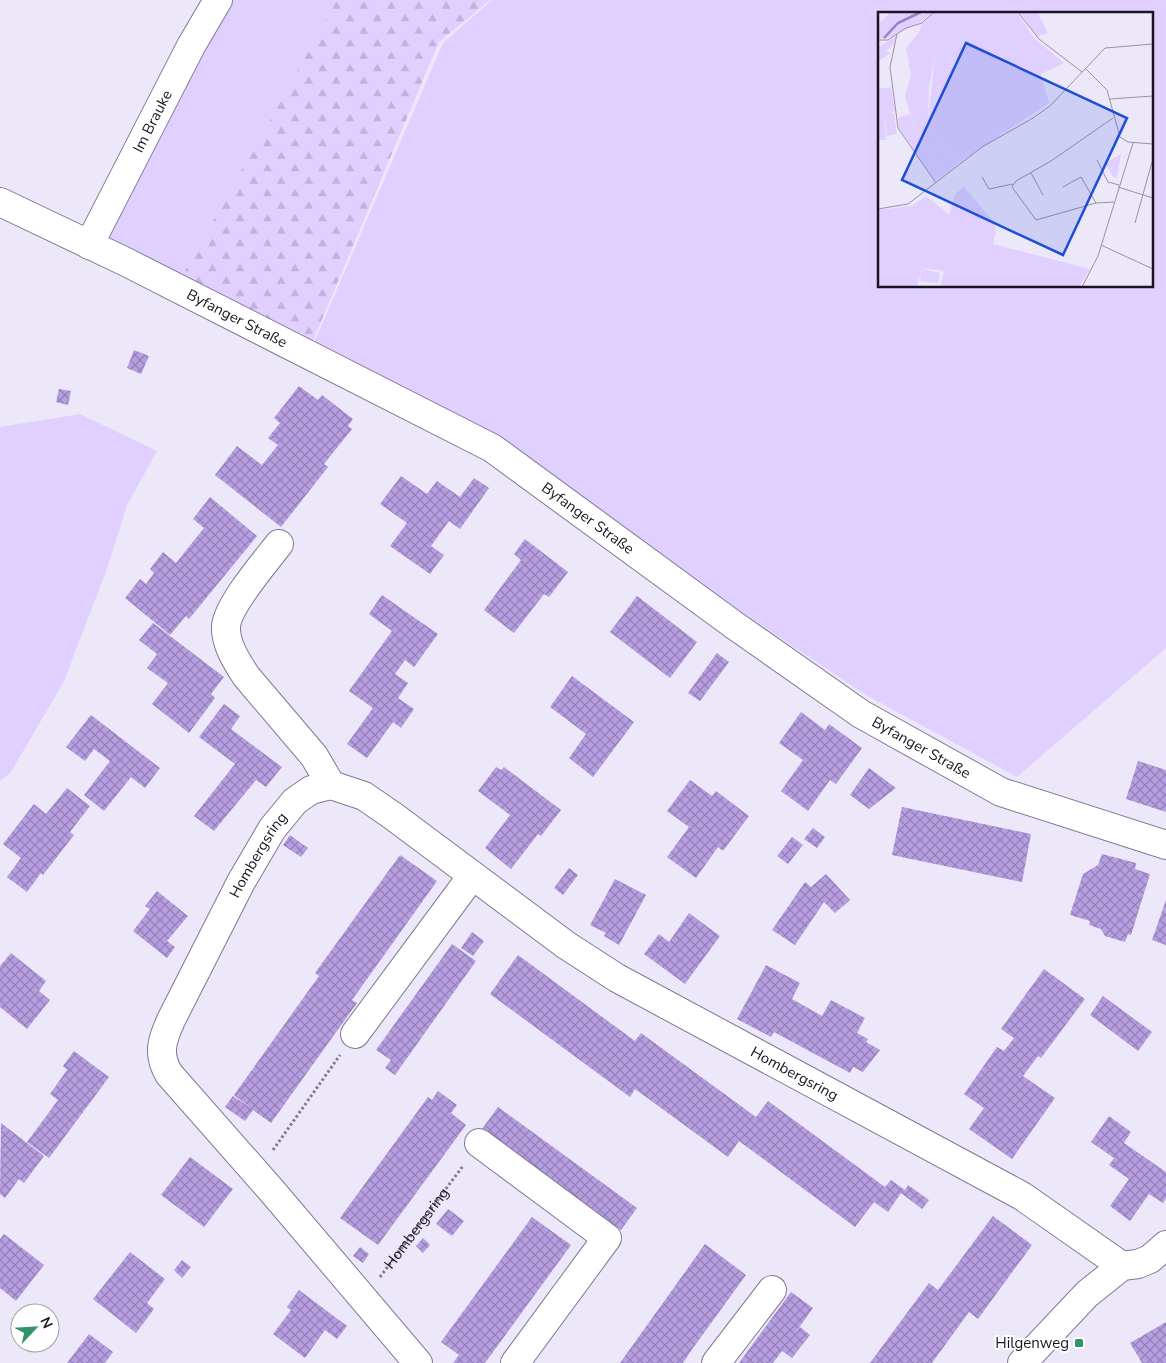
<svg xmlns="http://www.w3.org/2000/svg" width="1166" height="1363" viewBox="0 0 1166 1363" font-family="'Nunito Sans',sans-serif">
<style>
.green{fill:#e0d0ff;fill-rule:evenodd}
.forest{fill:url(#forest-firs)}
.building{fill:url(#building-cross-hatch)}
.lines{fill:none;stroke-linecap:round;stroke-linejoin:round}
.minor-casing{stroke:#817794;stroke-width:30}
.path{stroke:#817c8b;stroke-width:3;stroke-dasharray:2.5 2.5;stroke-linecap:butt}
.minor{stroke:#fff;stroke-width:28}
.poi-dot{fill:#33936c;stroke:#fff;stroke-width:2}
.labels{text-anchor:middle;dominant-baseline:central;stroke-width:4;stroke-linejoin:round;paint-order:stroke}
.street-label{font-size:15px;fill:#191520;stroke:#fff}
.poi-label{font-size:15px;fill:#191520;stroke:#fff;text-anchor:end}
.inset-river{fill:none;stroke:#9881c1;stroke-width:2.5}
.inset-road{fill:none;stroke:#9893a3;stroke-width:1}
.view{fill:#1d4ed8;fill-opacity:0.15;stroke:#1d4ed8;stroke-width:2.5}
.inset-edge{fill:none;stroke:#191520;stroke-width:2.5}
</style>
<defs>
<pattern id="forest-firs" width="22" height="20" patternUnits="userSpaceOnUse" patternTransform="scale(1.25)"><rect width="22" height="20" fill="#e0d0ff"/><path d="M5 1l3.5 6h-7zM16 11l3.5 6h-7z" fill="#c0b2da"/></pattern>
<pattern id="building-cross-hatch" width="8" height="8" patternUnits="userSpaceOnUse" patternTransform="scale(1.25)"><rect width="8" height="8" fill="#b69ee1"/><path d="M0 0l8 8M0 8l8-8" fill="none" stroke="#9380b6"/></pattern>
</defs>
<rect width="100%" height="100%" fill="#ede7fa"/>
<g class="green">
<polygon points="226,0 337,0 182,276 101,236"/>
<path d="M492 0H1166V648L1017 777 866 695 740 611 498 437 314 343 443 43ZM880 14H1152V286H880Z"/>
<polygon points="80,414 157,451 127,505 108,566 64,681 11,772 0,781 0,427"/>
</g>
<polygon class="forest" points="337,0 490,0 439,42 312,343 182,276"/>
<g class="building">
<polygon points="134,350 149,356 141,374 127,368"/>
<polygon points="299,386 318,400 322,395 353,419 348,426 352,429 324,464 328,467 281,527 215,475 237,446 262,465 278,445 268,438 280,423 274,418"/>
<polygon points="59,389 71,391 68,405 56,402"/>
<polygon points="401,476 427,494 437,481 460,497 474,478 489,488 460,529 449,521 431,546 444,555 430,574 390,546 407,523 380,504"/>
<polygon points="210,497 257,536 189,619 186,616 170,635 125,598 140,579 146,584 154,573 150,569 163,552 176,563 204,528 193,519"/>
<polygon points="525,539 568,572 549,597 544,594 514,633 484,610 521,560 514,554"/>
<polygon points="382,595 438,634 414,667 405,660 395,674 408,683 398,698 414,709 401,728 393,722 367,758 347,744 373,708 349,691 392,631 369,614"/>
<polygon points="637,596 697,642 670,678 610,632"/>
<polygon points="153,623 224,677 211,694 215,698 189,733 152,704 168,683 147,668 157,654 139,640"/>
<polygon points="717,653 729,662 700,701 688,693"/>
<polygon points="572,676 634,722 593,777 569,758 586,734 550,707"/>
<polygon points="224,704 240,716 231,729 282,767 266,787 256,780 214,831 194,816 235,764 199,737"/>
<polygon points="801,712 825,730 829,724 862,748 836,784 830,780 808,811 781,791 803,760 779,743"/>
<polygon points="91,715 160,768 145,788 131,777 104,811 84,795 110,761 94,749 85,761 66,747"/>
<polygon points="1138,761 1166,770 1166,812 1126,799"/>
<polygon points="496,767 501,770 504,767 561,810 541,836 538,834 511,869 485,848 510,815 478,791"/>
<polygon points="869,768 896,788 869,809 850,795"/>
<polygon points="690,780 712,796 716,791 749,816 723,851 718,847 696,878 667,857 689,827 667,811"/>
<polygon points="67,788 90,806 70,832 74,835 43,875 41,873 27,892 7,877 21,858 3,844 34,804 46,814"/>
<polygon points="902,807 1031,834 1022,882 892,855"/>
<polygon points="813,828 825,837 817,848 804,839"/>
<polygon points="290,835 308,848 301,857 283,845"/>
<polygon points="792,837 803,845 788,864 777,856"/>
<polygon points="1102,854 1136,863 1135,869 1150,874 1131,935 1128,934 1125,942 1105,936 1101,929 1089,925 1090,921 1070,915 1083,874 1098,865"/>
<polygon points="400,855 437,881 352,1000 357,1003 271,1123 253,1110 245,1121 225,1107 233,1096 251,1108 234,1095 319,976 315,973"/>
<polygon points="569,868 578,875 563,895 554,888"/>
<polygon points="826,874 850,900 835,913 824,902 795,945 772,930 805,882 811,887"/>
<polygon points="615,879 646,895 619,945 604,936 606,933 590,925"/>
<polygon points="157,891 188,916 167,941 175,947 167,958 133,931 150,909 145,906"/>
<polygon points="1166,900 1166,945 1152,940"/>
<polygon points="689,913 720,936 685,984 644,954 659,934 669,942"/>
<polygon points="472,932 484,941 473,956 461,948"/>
<polygon points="452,944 476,961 395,1075 385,1068 391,1060 376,1050"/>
<polygon points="11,953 46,981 39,991 50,1000 27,1029 0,1007 0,966"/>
<polygon points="518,955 635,1041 641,1033 756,1117 768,1101 885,1187 891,1180 905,1190 908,1185 929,1200 922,1209 901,1193 888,1212 874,1202 855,1227 739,1141 728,1157 635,1089 630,1097 490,994"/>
<polygon points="766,965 800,983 792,999 822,1016 831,1000 865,1018 857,1033 868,1039 866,1042 880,1050 863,1072 853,1067 850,1073 774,1032 771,1037 737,1019"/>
<polygon points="1044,969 1085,999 1041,1058 1038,1056 1023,1076 1055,1098 1012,1159 969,1129 984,1108 964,1094 997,1047 1004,1051 1014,1038 1001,1029"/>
<polygon points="1103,996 1152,1032 1138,1051 1090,1015"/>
<polygon points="74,1051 109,1077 49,1158 27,1142 58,1100 50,1094 67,1070 63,1066"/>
<polygon points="438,1091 457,1105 451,1113 466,1125 378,1245 340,1218 428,1097 432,1100"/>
<polygon points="498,1107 637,1208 621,1230 482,1129"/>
<polygon points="1109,1116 1131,1132 1124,1143 1166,1172 1166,1198 1163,1203 1149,1194 1130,1221 1110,1206 1129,1179 1109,1165 1114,1158 1091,1142"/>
<polygon points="1,1123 44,1156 24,1183 19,1179 5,1198 0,1194"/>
<polygon points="190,1157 233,1189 204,1227 161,1195"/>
<polygon points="448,1209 464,1221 452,1236 436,1224"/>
<polygon points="993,1216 1032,1245 978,1319 969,1312 932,1363 870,1363 929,1283 938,1290"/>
<polygon points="532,1217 571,1245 485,1363 453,1363 459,1355 441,1342"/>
<polygon points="4,1234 44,1265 16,1301 0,1288 0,1239"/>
<polygon points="423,1238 430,1245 423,1253 416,1246"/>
<polygon points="705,1244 746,1275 693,1348 683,1363 620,1363"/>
<polygon points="360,1247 369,1254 363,1263 353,1256"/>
<polygon points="130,1252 165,1279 147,1303 154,1309 136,1333 93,1299"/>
<polygon points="182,1260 191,1267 182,1278 174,1270"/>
<polygon points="299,1290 347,1326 337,1339 325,1330 305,1358 273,1334 291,1310 287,1307"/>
<polygon points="791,1292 813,1308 793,1336 800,1327 810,1335 792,1358 782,1351 773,1363 739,1363"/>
<polygon points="1166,1322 1166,1363 1142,1363 1130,1343"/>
<polygon points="89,1334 113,1352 105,1363 67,1363"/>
</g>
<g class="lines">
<defs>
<g id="minor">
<path id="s2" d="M0 202 124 261 492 448 734 625 861 714 1001 792 1166 845"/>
<path id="s3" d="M89 245 191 46 218 0"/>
<path d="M279 544C265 562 228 605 226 626 225 644 237 662 246 676L314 756 331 785"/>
<polyline points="355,1034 472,876"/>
<polyline points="479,1143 607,1238 515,1363"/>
<path id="s4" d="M418 1363 272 1191 169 1074C157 1054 162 1040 171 1020L241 882 272 829 295 801 311 790 331 785 364 796 393 816 566 945 617 978 1022 1196 1122 1266"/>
<polyline points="716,1363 772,1290"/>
<polyline points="1022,1363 1087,1294 1122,1266 1138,1264 1150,1259 1166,1245"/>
</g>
</defs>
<use href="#minor" class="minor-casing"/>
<g class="path">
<polyline points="273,1150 340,1055"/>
<path id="s1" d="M380 1277 463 1166"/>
</g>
<use href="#minor" class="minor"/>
</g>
<rect class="poi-dot" x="1074" y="1338" width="10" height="10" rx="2.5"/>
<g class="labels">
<g class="street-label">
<text stroke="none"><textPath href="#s3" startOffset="139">Im Brauke</textPath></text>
<text stroke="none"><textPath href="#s2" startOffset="264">Byfanger Straße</textPath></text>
<text stroke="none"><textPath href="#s2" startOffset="669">Byfanger Straße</textPath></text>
<text stroke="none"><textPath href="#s2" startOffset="1074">Byfanger Straße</textPath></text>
<text stroke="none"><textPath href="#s4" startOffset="625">Hombergsring</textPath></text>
<text stroke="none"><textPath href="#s4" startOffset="1279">Hombergsring</textPath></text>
<text stroke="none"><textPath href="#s1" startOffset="61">Hombergsring</textPath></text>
</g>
<g class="poi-label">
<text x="1069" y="1343">Hilgenweg</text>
</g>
</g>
<g transform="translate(878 12)">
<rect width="275" height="275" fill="#ede7fa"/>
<path d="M74 0H139L156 26 186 51 163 62 171 91 82 150 53 119 50 107 57 43 56 17 63 5ZM13 75 17 99 12 100 16 102 19 122 9 124 6 103 8 128H0V77ZM32 102 39 124 67 162 57 169 21 116 20 106ZM86 175 116 210 118 220 115 232 212 257 201 275H62L66 259 44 256 39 275H0V198L34 194 48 184 71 203 77 182ZM44 257 62 261 60 271 42 269Z" fill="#e0d0ff"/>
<path d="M13 0H35L39 3 54 0 46 8 13 25 0 27V12ZM57 0H74L63 5 56 17 57 43 51 75 50 107 53 119 82 150 67 162 39 124 27 84 33 63 28 36 42 19 43 13ZM142 0H159L170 21 159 24ZM19 24 14 34 8 39 13 41 0 49V35Z" fill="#e0d0ff"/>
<path d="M243 142 239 166 235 165 227 151Z" fill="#e0d0ff"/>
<path class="inset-river" d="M6 26 20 11 43 0"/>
<path class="inset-road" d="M140 0 161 27 204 60M19 22 12 55 20 116 58 171M0 28H10L28 16 44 11 56 0M207 56 229 78 242 125 250 130 275 132M232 87 275 84M235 106 173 149 138 169 134 175 158 208 218 191 236 190M219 148 230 170 241 173M153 161 165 183M104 165 111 177 135 172M185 175 203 165 218 191M240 175 275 186M0 197 30 192 104 135 155 106 172 94 227 36 275 32M257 211 274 150M223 233 275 257M204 275 220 244 255 131"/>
<path class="view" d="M88 31 249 106 185 243 24 168Z"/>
<rect width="275" height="275" class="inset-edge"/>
</g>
<g transform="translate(35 1328) rotate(65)"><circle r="24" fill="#ffffff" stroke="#a3a1a6"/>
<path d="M0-4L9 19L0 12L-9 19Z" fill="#33936c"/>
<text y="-8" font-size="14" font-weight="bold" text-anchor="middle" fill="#191520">N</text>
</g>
</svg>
